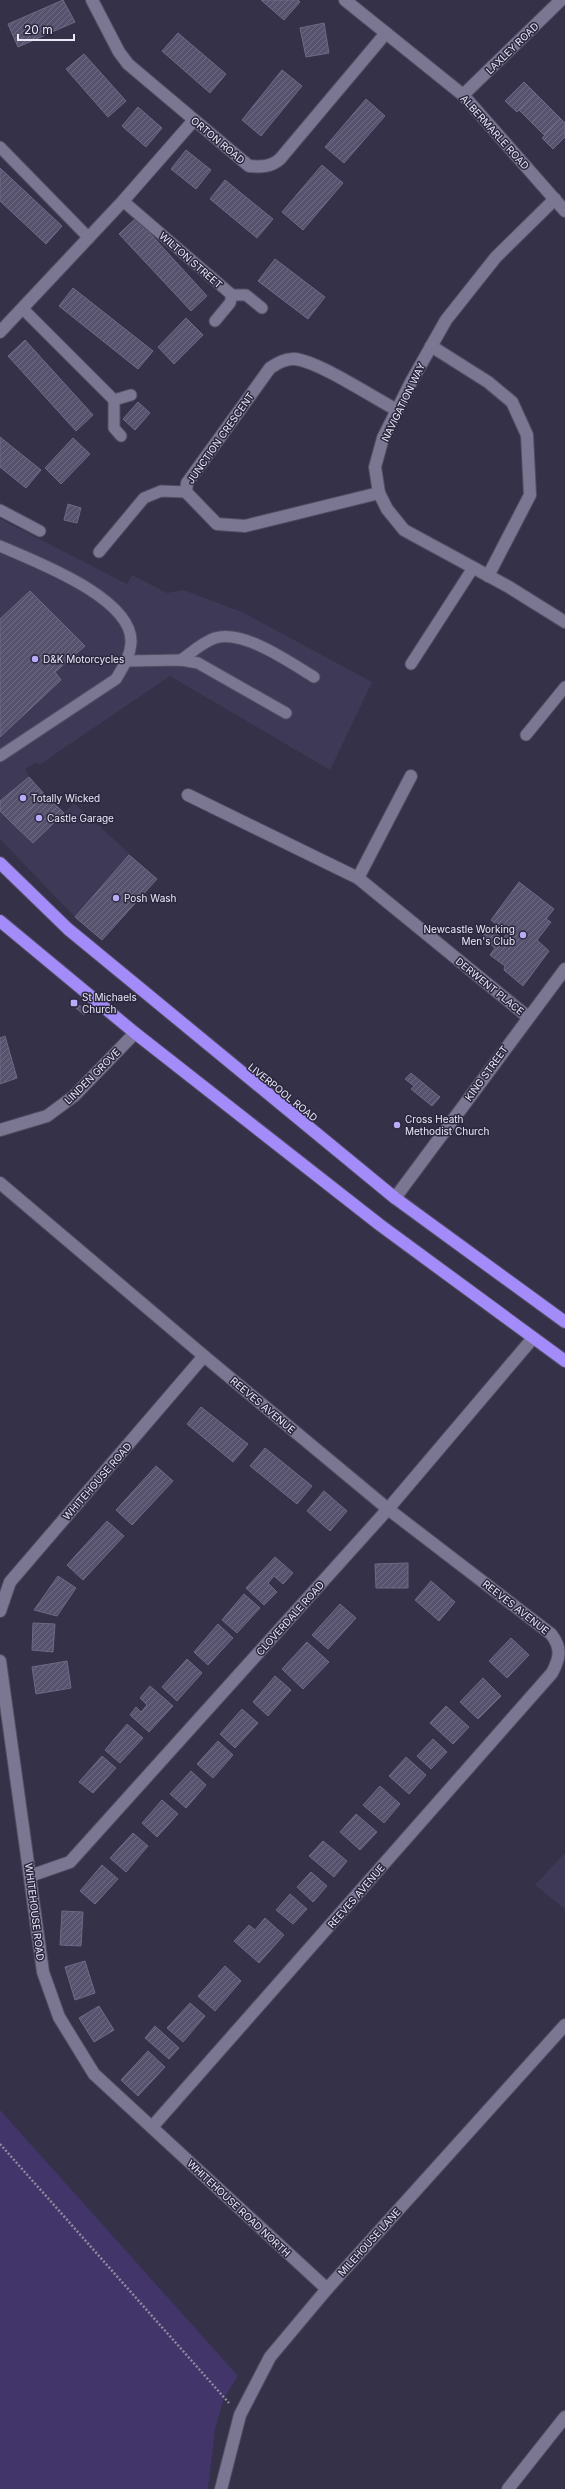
<svg xmlns="http://www.w3.org/2000/svg" width="565" height="2489" viewBox="0 0 565 2489" font-family="Inter,sans-serif">
<style>
.built{fill:#3f3958}
.park{fill:#41356a}
.building{fill:url(#building-hatch);stroke:#6e6985}
.lines{fill:none;stroke-linecap:round;stroke-linejoin:round}
.lane-casing{stroke:#524e63;stroke-width:13}
.street-casing{stroke:#524e63;stroke-width:14}
.secondary-casing{stroke:#524e63;stroke-width:14}
.highway-casing{stroke:#524e63;stroke-width:14}
.path{stroke:#8e8b9f;stroke-width:2.5;stroke-dasharray:2 2;stroke-linecap:butt}
.lane{stroke:#7b7793;stroke-width:11}
.street{stroke:#7b7793;stroke-width:12}
.secondary{stroke:#7b7793;stroke-width:12}
.highway{stroke:#a48bfa;stroke-width:12}
.poi-dot{fill:#b9abf7;stroke:#2b273e;stroke-width:1.5}
.labels{text-anchor:middle;dominant-baseline:central;stroke-width:3;stroke-linejoin:round;paint-order:stroke}
.street-label{font-size:10px;fill:#eae7f7;stroke:#2b273e}
.poi-label{font-size:10px;fill:#eae7f7;stroke:#2b273e;text-anchor:start}
</style>
<defs>
<pattern id="building-hatch" width="6" height="6" patternUnits="userSpaceOnUse"><rect width="6" height="6" fill="#57526d"/><path d="M-1 1l2-2M0 6l6-6M5 7l2-2" fill="none" stroke="#6f6b83"/></pattern>
</defs>
<rect width="100%" height="100%" fill="#353149"/>
<g class="built">
<polygon points="0,519 127,584 132,575 167,593 183,590 242,612 372,682 330,770 170,676 39,765 37,762 25,769 29,777 64,813 74,803 157,879 102,940 75,917 0,839"/>
<polygon points="565,1853 565,1909 535,1885"/>
</g>
<polygon class="park" points="0,2110 238,2376 224,2398 215,2429 208,2489 0,2489"/>
<g class="building">
<polygon points="63,0 75,22 18,47 8,24"/>
<polygon points="261,0 298,0 300,2 284,20"/>
<polygon points="324,23 329,53 306,57 300,28"/>
<polygon points="178,33 226,74 210,93 162,51"/>
<polygon points="84,54 126,101 108,117 66,69"/>
<polygon points="282,70 302,86 261,136 242,120"/>
<polygon points="524,82 535,93 517,112 505,101"/>
<polygon points="535,93 548,106 532,123 519,110"/>
<polygon points="366,99 385,116 344,163 325,147"/>
<polygon points="548,106 561,119 544,135 532,123"/>
<polygon points="138,107 162,128 146,147 122,126"/>
<polygon points="561,119 565,123 565,137 553,149 542,138"/>
<polygon points="186,150 211,170 196,189 171,169"/>
<polygon points="322,165 343,183 303,230 282,212"/>
<polygon points="0,168 62,226 46,244 0,201"/>
<polygon points="225,180 273,219 257,238 210,199"/>
<polygon points="136,218 207,296 191,311 119,234"/>
<polygon points="275,259 325,297 308,319 258,281"/>
<polygon points="73,288 153,351 138,369 59,306"/>
<polygon points="186,318 203,335 174,364 158,347"/>
<polygon points="25,340 93,415 76,431 8,356"/>
<polygon points="138,402 150,413 135,430 123,419"/>
<polygon points="0,437 41,470 26,488 0,467"/>
<polygon points="73,438 90,454 61,484 45,468"/>
<polygon points="68,504 81,508 77,523 64,520"/>
<polygon points="30,591 85,646 55,672 61,680 0,737 0,619"/>
<polygon points="29,777 45,795 13,824 0,811 0,801"/>
<polygon points="45,795 64,813 33,843 13,824"/>
<polygon points="129,855 157,879 102,940 75,917"/>
<polygon points="519,882 554,909 546,919 551,922 537,940 549,951 523,986 504,970 505,966 490,955 495,948 482,937 489,929 503,939 507,933 491,920"/>
<polygon points="79,1005 87,1011 84,1015 76,1008"/>
<polygon points="5,1036 17,1078 0,1084 0,1038"/>
<polygon points="411,1073 440,1097 432,1106 411,1089 414,1086 405,1079"/>
<polygon points="201,1407 248,1444 233,1462 187,1424"/>
<polygon points="265,1448 312,1486 297,1504 250,1466"/>
<polygon points="156,1466 173,1481 132,1525 116,1510"/>
<polygon points="324,1491 347,1511 330,1531 307,1511"/>
<polygon points="107,1521 124,1536 83,1580 67,1565"/>
<polygon points="275,1557 293,1573 283,1584 274,1576 268,1583 277,1592 264,1605 246,1588"/>
<polygon points="408,1563 408,1588 376,1588 375,1564"/>
<polygon points="58,1576 76,1588 57,1616 34,1610"/>
<polygon points="431,1581 455,1602 439,1621 415,1600"/>
<polygon points="244,1594 260,1608 237,1633 222,1620"/>
<polygon points="340,1604 356,1618 328,1649 312,1635"/>
<polygon points="33,1623 55,1624 53,1652 32,1650"/>
<polygon points="218,1624 233,1638 208,1665 194,1652"/>
<polygon points="511,1638 529,1655 507,1678 489,1661"/>
<polygon points="307,1642 329,1662 303,1689 282,1669"/>
<polygon points="187,1659 202,1673 177,1701 162,1687"/>
<polygon points="67,1661 71,1688 36,1694 32,1667"/>
<polygon points="275,1676 291,1690 268,1716 253,1702"/>
<polygon points="483,1678 501,1696 478,1719 460,1702"/>
<polygon points="150,1686 173,1706 149,1732 130,1715 136,1707 141,1712 147,1705 140,1698"/>
<polygon points="446,1706 469,1727 453,1744 430,1723"/>
<polygon points="242,1709 258,1723 235,1748 220,1734"/>
<polygon points="127,1724 143,1738 120,1763 105,1750"/>
<polygon points="433,1739 447,1752 431,1769 417,1756"/>
<polygon points="218,1741 233,1755 213,1778 197,1764"/>
<polygon points="102,1756 116,1768 93,1793 79,1782"/>
<polygon points="406,1757 426,1775 409,1794 389,1776"/>
<polygon points="191,1771 206,1785 186,1808 170,1794"/>
<polygon points="380,1786 400,1804 384,1823 363,1805"/>
<polygon points="162,1800 178,1814 157,1837 142,1823"/>
<polygon points="356,1814 377,1832 360,1850 340,1832"/>
<polygon points="133,1833 148,1846 126,1872 110,1858"/>
<polygon points="323,1841 347,1861 334,1877 309,1856"/>
<polygon points="102,1865 118,1879 95,1904 80,1891"/>
<polygon points="311,1872 327,1886 313,1902 297,1887"/>
<polygon points="290,1894 307,1909 293,1924 276,1910"/>
<polygon points="62,1911 83,1912 81,1946 60,1945"/>
<polygon points="265,1918 284,1935 259,1963 234,1941 249,1925 255,1930"/>
<polygon points="85,1961 95,1993 75,2000 65,1967"/>
<polygon points="225,1966 241,1981 215,2011 198,1996"/>
<polygon points="190,2003 205,2016 183,2042 167,2028"/>
<polygon points="99,2006 114,2030 94,2042 79,2018"/>
<polygon points="155,2026 179,2048 169,2059 145,2038"/>
<polygon points="148,2051 165,2067 138,2096 121,2080"/>
</g>
<g class="lines">
<defs>
<g id="lane">
<polyline points="0,147 89,238"/>
<polyline points="123,201 232,295 246,295 262,308"/>
<polyline points="23,309 114,400 114,428 121,436"/>
<polyline points="215,321 230,303 232,295"/>
<polyline points="114,400 131,395"/>
<polyline points="0,510 40,531"/>
<path d="M0 546C34 561 134 598 131 643 130 657 123 667 116 679L0 756"/>
<polyline points="99,552 144,498 161,491 186,492"/>
<path d="M181 660C192 652 203 642 215 638 243 629 291 663 314 677"/>
<polyline points="127,661 181,660 198,663 286,713"/>
<polyline points="411,664 473,568"/>
<polyline points="526,735 565,687"/>
</g>
<g id="street">
<path d="M92 0 119 52 128 64 249 166C261 167 271 167 280 159L386 33"/>
<polyline points="345,0 463,95 565,211"/>
<polyline points="463,95 561,0"/>
<polyline points="555,199 496,257 446,320 411,382 383,438 375,467 379,493 387,509 404,530 509,587 565,622"/>
<polyline points="0,332 123,201 194,120"/>
<polyline points="431,346 488,382 512,402 527,435 530,495 488,576"/>
<path d="M379 493 245 526 217 524 186 492 187 483 270 368C278 363 286 358 295 359 320 362 372 397 397 410"/>
<polyline points="188,795 358,878 528,1017"/>
<polyline points="358,878 411,776"/>
<polyline points="0,1130 47,1116 74,1096 135,1033"/>
<path d="M0 1183 204 1356 388 1509 551 1634C562 1648 560 1658 552 1673L152 2127"/>
<polyline points="395,1198 565,969"/>
<polyline points="0,1611 10,1582 204,1356"/>
<polyline points="0,1661 43,1972 59,2017 94,2074 327,2289"/>
<polyline points="30,1876 70,1862 388,1509 533,1338"/>
<polyline points="508,2489 565,2417"/>
</g>
<polyline id="secondary" points="221,2489 240,2415 270,2357 327,2289 565,2025"/>
<g id="highway">
<polyline points="0,863 68,929 395,1198 565,1322"/>
<polyline points="0,921 135,1033 380,1225 565,1361"/>
</g>
</defs>
<use href="#lane" class="lane-casing"/>
<use href="#street" class="street-casing"/>
<use href="#secondary" class="secondary-casing"/>
<use href="#highway" class="highway-casing"/>
<polyline class="path" points="0,2144 229,2403"/>
<use href="#lane" class="lane"/>
<use href="#street" class="street"/>
<use href="#secondary" class="secondary"/>
<use href="#highway" class="highway"/>
</g>
<g class="poi-dot">
<circle cx="35" cy="659" r="4"/>
<circle cx="23" cy="798" r="4"/>
<circle cx="39" cy="818" r="4"/>
<circle cx="116" cy="898" r="4"/>
<circle cx="523" cy="935" r="4"/>
<rect x="70" y="999" width="8" height="8" rx="2"/>
<circle cx="397" cy="1125" r="4"/>
</g>
<g class="labels">
<g class="street-label">
<text transform="translate(512 48) rotate(-44)">LAXLEY ROAD</text>
<text transform="translate(495 132) rotate(48)">ALBERMARLE ROAD</text>
<text transform="translate(218 140) rotate(40)">ORTON ROAD</text>
<text transform="translate(191 260) rotate(41)">WILTON STREET</text>
<text transform="translate(403 402) rotate(-64)">NAVIGATION WAY</text>
<text transform="translate(220 438) rotate(-55)">JUNCTION CRESCENT</text>
<text transform="translate(490 986) rotate(39)">DERWENT PLACE</text>
<text transform="translate(486 1073) rotate(-54)">KING STREET</text>
<text transform="translate(92 1076) rotate(-45)">LINDEN GROVE</text>
<text transform="translate(283 1092) rotate(39)">LIVERPOOL ROAD</text>
<text transform="translate(263 1405) rotate(40)">REEVES AVENUE</text>
<text transform="translate(97 1481) rotate(-49)">WHITEHOUSE ROAD</text>
<text transform="translate(516 1607) rotate(38)">REEVES AVENUE</text>
<text transform="translate(290 1618) rotate(-48)">CLOVERDALE ROAD</text>
<text transform="translate(356 1896) rotate(-49)">REEVES AVENUE</text>
<text transform="translate(35 1912) rotate(83)">WHITEHOUSE ROAD</text>
<text transform="translate(239 2208) rotate(43)">WHITEHOUSE ROAD NORTH</text>
<text transform="translate(369 2242) rotate(-48)">MILEHOUSE LANE</text>
</g>
<g class="poi-label">
<text x="43" y="659">D&amp;K Motorcycles</text>
<text x="31" y="798">Totally Wicked</text>
<text x="47" y="818">Castle Garage</text>
<text x="124" y="898">Posh Wash</text>
<text x="515" y="929" text-anchor="end">Newcastle Working<tspan x="515" dy="12">Men's Club</tspan></text>
<text x="82" y="997">St Michaels<tspan x="82" dy="12">Church</tspan></text>
<text x="405" y="1119">Cross Heath<tspan x="405" dy="12">Methodist Church</tspan></text>
</g>
</g>
<path d="M18 34v6h56v-6" fill="none" stroke="#eae7f7" stroke-width="2"/>
<text x="24" y="34" font-size="12" fill="#eae7f7" stroke="#2b273e" stroke-width="3" paint-order="stroke">20 m</text>
</svg>
